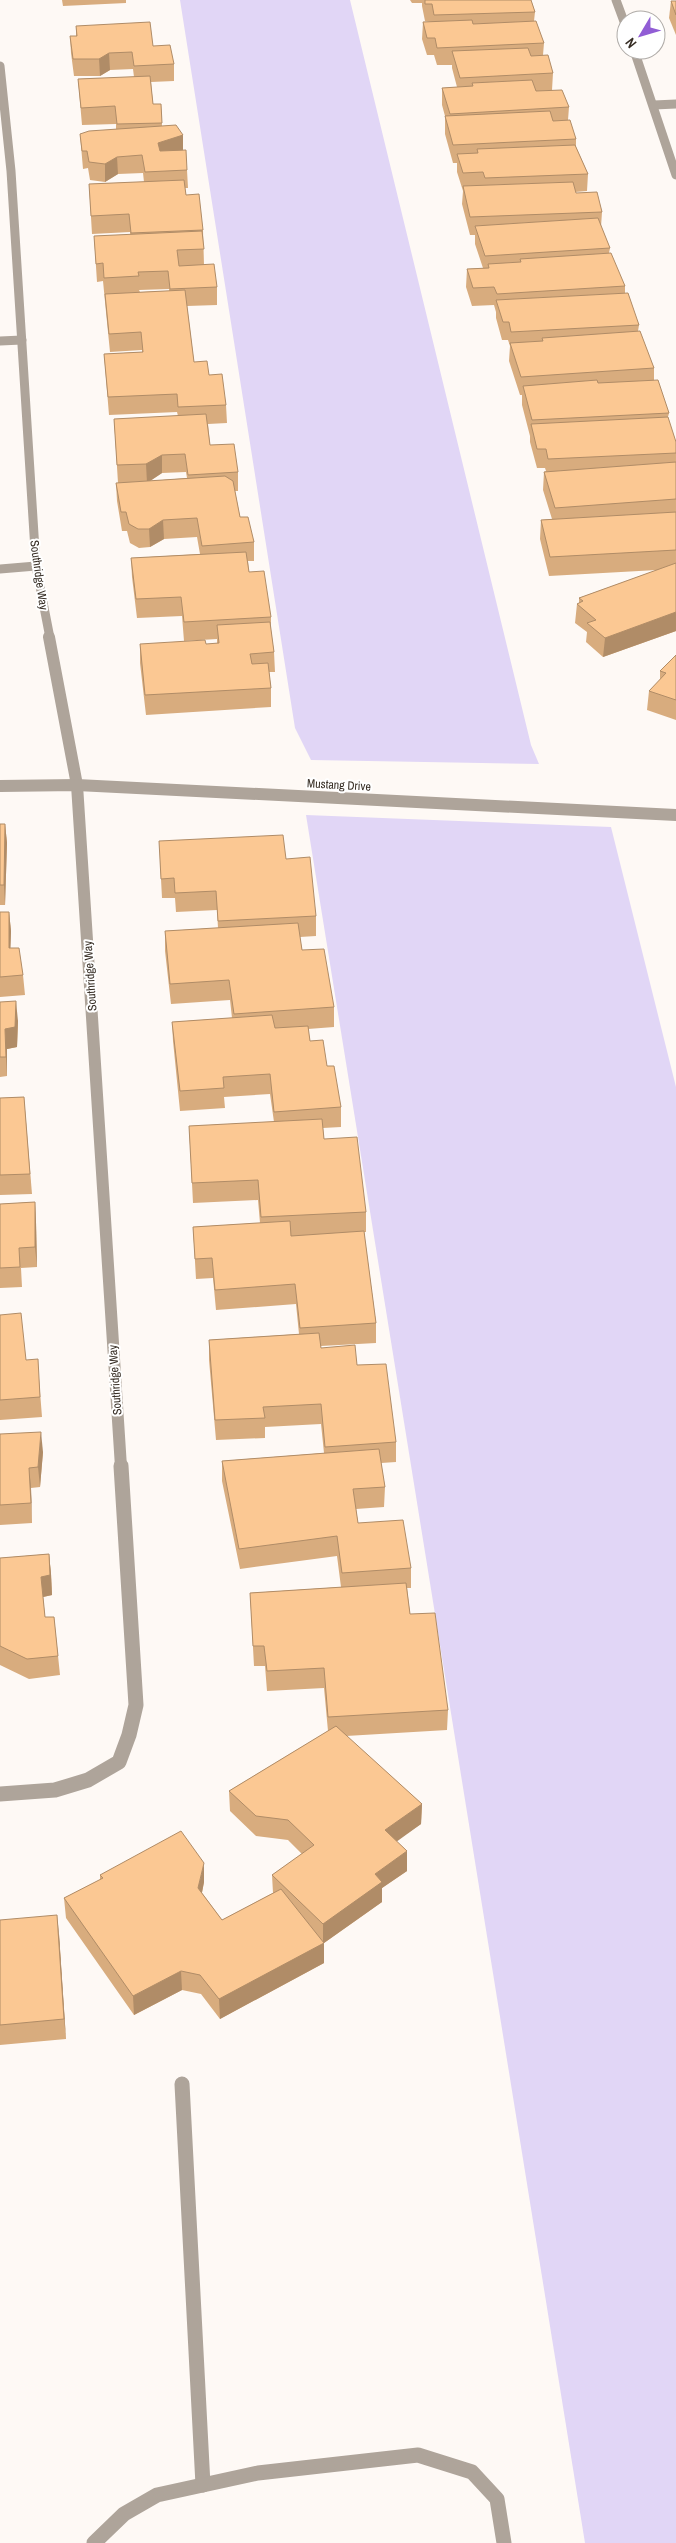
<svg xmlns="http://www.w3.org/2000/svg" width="676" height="2543" viewBox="0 0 676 2543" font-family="'Archivo Narrow',sans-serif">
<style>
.green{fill:#e1d6f6}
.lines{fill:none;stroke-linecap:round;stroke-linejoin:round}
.service{stroke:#aea49a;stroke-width:15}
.minor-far2{stroke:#aea49a;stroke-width:9}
.minor-far1{stroke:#aea49a;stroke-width:12}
.minor{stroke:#aea49a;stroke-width:15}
.wall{fill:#d8ac7e;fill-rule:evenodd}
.shaded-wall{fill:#b08c67}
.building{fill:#fbc893;stroke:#b08c67}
.labels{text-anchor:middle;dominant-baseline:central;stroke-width:4;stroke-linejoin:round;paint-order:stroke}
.street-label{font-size:12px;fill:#362d24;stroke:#fff}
</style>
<rect width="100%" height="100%" fill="#fef9f5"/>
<g class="green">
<polygon points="180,0 350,0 531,745 539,764 311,760 295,728"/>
<polygon points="306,815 611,827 676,1087 676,2543 585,2543"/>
</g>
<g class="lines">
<g class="service">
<polyline points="182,2084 203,2485"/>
<polyline points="94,2543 124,2514 157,2495 258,2473 418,2455 472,2472 497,2499 504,2543"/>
</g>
<g class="minor-far2">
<polyline points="616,0 626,27"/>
<polyline points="634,50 676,175"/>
<polyline points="0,66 11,171 36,566 50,638"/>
<polyline points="654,105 676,104"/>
<polyline points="0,341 22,340"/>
<polyline points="0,569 36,566"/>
</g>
<g class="minor-far1">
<polyline points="49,637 77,785 121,1467"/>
<polyline points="0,786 77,785 676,815"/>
</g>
<polyline class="minor" points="0,1794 55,1790 88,1780 119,1762 129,1735 136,1705 121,1466"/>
</g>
<g class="wall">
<polygon points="62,0 126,0 126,3 63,6"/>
<polygon points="410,0 531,0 535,12 534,21 544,43 543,55 553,73 552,90 569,107 568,120 576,139 576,147 588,174 587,191 575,192 602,212 601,227 610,248 609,253 625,286 625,294 639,325 638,331 654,368 654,380 669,413 668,417 676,453 676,631 603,657 586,642 587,632 575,623 577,604 579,603 579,598 657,570 549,576 540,539 541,520 552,519 543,490 544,472 546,471 545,468 537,468 530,442 530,436 522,405 522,395 520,395 509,361 510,346 508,340 502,340 496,318 496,312 494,305 472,306 466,287 467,269 483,268 475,244 475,235 470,235 462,204 463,191 457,172 457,163 453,163 445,134 445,116 442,105 442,88 457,87 452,68 452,65 437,65 434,55 427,55 422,39 423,22 432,21 425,21 422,6 422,3 412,3"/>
<polygon points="671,1 676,1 676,35 669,18"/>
<path d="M76 26 153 46 174 64V81L151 82 153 104H161L162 126 183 135V150L187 170 188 188H185L186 195 203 230 204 265 217 287V305L187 306 194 362 209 375 226 405 227 423 208 424 210 445 238 472V491H235L240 517 254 542V561H248L249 572 271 617V631L274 652 275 672H269L271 688V707L146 715 140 663V644H217V639L184 641 182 616 137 618 132 577 131 558 200 554 197 537 164 539 150 547 139 548 130 543 127 531H122L117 501 116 483H118L114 419 178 416 177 412 109 415 104 354 142 352V350L110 352 106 312 103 281 97 282 94 236 130 235V232L92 234 89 184 144 182 143 173 118 174 105 182 90 180 88 168 83 169 80 134 116 129V124L82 125 78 79 134 77 133 69 110 70 100 76H74L71 53 70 36H76ZM169 289V291L140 292 139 290ZM186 472 187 478 150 481 162 473Z"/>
<polygon points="676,655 676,720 647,710 649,691 660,680 660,671"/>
<polygon points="0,824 5,824 7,843 5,905 0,905"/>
<polygon points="286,859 316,916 316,936 300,937 302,950 334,1007 334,1027 308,1029 310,1041 327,1066 341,1107 341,1127 323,1128 324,1139 366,1212 366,1232 364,1232 376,1323 376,1343 321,1346 321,1348 357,1365 396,1442 396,1462 381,1463 385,1487 384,1507 356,1509 358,1523 411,1568 411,1588 407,1588 410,1614 448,1710 447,1730 346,1736 422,1804 421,1824 396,1841 407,1851 407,1871 382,1888 382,1902 324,1943 324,1963 220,2019 201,1994 182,1990 134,2015 66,1918 64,1898 100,1880 100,1875 204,1882 202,1893 222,1920 273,1893 272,1875 302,1854 288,1840 256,1836 230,1811 229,1791 328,1731 324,1688 267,1691 265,1666 254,1666 250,1593 341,1587 337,1556 240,1569 222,1481 222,1461 324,1453 321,1424 265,1427 265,1438 216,1440 209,1360 209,1340 299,1334 296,1304 216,1310 213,1278 196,1279 193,1227 260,1223 258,1200 193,1203 189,1126 274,1122 270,1094 224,1097 225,1108 180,1111 173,1041 172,1022 232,1018 230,1000 171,1004 165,951 165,931 218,928 217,910 176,912 175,898 162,898 160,860"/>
<polygon points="0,912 9,912 11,931 10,948 23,975 25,995 0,997"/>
<polygon points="0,1002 18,1021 17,1047 7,1049 7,1076 0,1077"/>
<polygon points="24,1097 32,1194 0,1195 0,1098"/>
<polygon points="35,1202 36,1222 37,1267 21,1268 22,1287 0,1288 0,1204"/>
<polygon points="0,1315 26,1360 39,1379 42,1417 0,1420"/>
<polygon points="0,1434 43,1452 40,1487 31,1488 32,1523 0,1525"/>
<polygon points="49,1554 51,1574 52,1595 43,1597 45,1617 54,1617 60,1675 29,1679 0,1665 0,1558"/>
<polygon points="0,1920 59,1934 66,2039 0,2045"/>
</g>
<g class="shaded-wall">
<polygon points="109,53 110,70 100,76 99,59"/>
<polygon points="183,135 183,153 159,161 158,143"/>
<polygon points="117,157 118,174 105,182 105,164"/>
<polygon points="162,455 162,473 147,483 146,464"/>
<polygon points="163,520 164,539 150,547 149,529"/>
<polygon points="676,612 676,631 603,657 605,638"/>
<polygon points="5,824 7,843 5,905 4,885"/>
<polygon points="9,912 11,931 10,967 9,948"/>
<polygon points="16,1001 18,1021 17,1047 7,1049 7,1076 6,1057 5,1029"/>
<polygon points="35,1202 36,1222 37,1267 35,1247"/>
<polygon points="41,1432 43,1452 40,1487 38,1467"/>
<polygon points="29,1468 31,1488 32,1523 31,1503"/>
<polygon points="49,1554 51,1574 52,1595 43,1597 41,1577"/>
<polygon points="422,1804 421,1824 385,1850 385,1830"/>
<polygon points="407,1851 407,1871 382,1888 382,1902 324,1943 324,1963 220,2019 219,1999 323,1943 323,1924 375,1874"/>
<polygon points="204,1863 204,1882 199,1907 198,1888"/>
<polygon points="57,1915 59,1934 66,2039 64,2019"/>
<polygon points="181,1971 182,1990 134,2015 133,1996"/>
</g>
<g class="building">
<polygon points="425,0 531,0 535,12 434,15 432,4 425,4"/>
<polygon points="671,1 676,1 676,15"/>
<polygon points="472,20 473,24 536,21 544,43 437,48 435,38 427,38 423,22"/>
<polygon points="150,22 153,46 170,45 174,64 134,66 132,52 109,53 99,59 73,59 70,36 77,36 76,26"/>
<polygon points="528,48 531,56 548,55 553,73 460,78 452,51"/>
<polygon points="150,76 153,104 161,104 162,123 117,124 115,106 81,108 78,79"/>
<polygon points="532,80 536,91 562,90 569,107 450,114 442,88 473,86 472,83"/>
<polygon points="550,111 553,121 570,120 576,139 453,145 445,116"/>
<polygon points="176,125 183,135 158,143 160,151 186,150 187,170 145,172 142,155 117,157 105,164 89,162 87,151 82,151 80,134 89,131"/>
<polygon points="575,145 588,174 485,178 483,172 463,173 457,154 478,153 477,149"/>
<polygon points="184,180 186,195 199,194 203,230 131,233 129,214 91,216 89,184"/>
<polygon points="573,182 576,193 597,192 602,212 470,217 463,186"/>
<polygon points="598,218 610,248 485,256 475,226"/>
<polygon points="202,231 204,249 177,250 179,266 214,264 217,287 170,289 168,271 138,272 139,276 104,278 103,263 96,264 94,236"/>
<polygon points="611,253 625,286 497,294 494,287 473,288 467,269 489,268 488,264 521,262 520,259"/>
<polygon points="185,290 194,362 207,361 209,375 222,374 226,405 178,407 177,394 108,397 104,354 143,352 141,332 109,334 105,294"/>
<polygon points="628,293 639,325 511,332 509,322 503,322 496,300"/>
<polygon points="640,331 654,368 521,377 510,343 543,341 542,338"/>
<polygon points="597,380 598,383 658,380 669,413 532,420 523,386"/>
<polygon points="206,414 210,445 234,444 238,472 188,475 185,454 162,455 146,464 117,465 114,419"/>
<polygon points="668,417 676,442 676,453 548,459 546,449 537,449 531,424"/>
<polygon points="676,462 676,499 555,508 544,472"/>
<polygon points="225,476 233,481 240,517 248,517 254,542 202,546 197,518 163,520 149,529 138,529 129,524 126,512 121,512 116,483"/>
<polygon points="676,512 676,550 550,557 541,520"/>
<polygon points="246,552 249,572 264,571 271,617 184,622 181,597 136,599 131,558"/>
<polygon points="676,563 676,612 605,638 587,623 596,620 577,604 583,601 579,598"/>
<polygon points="270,622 274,652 250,654 252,664 268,663 271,688 145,695 140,644 205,640 206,644 219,643 217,625"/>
<polygon points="676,655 676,700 649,691 666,673 660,671"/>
<polygon points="0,824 5,824 4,885 0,885"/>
<polygon points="283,835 286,859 310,857 316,916 218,921 216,891 175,893 174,878 161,879 159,841"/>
<polygon points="0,912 9,912 9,948 19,948 23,975 0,977"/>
<polygon points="298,923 302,950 324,949 334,1007 234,1014 229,980 170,984 165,931"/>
<polygon points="16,1001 15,1027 5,1029 6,1057 0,1057 0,1002"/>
<polygon points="272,1015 275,1028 308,1026 310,1041 323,1040 327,1066 334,1066 341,1107 274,1112 270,1074 223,1077 224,1088 180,1091 172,1022"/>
<polygon points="24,1097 30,1174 0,1175 0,1098"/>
<polygon points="322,1119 324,1139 357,1137 366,1212 261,1217 258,1180 192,1183 189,1126"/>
<polygon points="35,1202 35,1247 19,1248 20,1267 0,1268 0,1204"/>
<polygon points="290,1221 291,1236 364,1231 376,1323 300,1328 295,1284 215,1290 212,1258 195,1259 193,1227"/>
<polygon points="21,1313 26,1360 38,1359 40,1397 0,1400 0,1315"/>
<polygon points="319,1333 321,1348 355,1345 357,1365 386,1364 396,1442 325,1447 321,1404 263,1407 265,1418 215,1420 209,1340"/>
<polygon points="41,1432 38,1467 29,1468 31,1503 0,1505 0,1434"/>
<polygon points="379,1449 385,1487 353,1489 358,1523 403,1520 411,1568 342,1573 337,1536 239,1549 222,1461"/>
<polygon points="49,1554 50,1575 41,1577 45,1617 54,1617 58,1656 27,1659 0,1646 0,1558"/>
<polygon points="406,1583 410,1614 435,1613 448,1710 328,1717 324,1668 267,1671 264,1646 253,1646 250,1593"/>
<polygon points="336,1726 422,1804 385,1830 407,1851 375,1874 382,1882 323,1924 272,1875 314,1845 288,1820 256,1816 229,1791"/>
<polygon points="181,1831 204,1863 198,1888 222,1920 281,1889 324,1943 219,1999 200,1975 181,1971 133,1996 64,1898 103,1878 100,1875"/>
<polygon points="57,1915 64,2019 0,2025 0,1920"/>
</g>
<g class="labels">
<g class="street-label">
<text transform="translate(39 575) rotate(82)">Southridge Way</text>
<text transform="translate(339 785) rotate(3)">Mustang Drive</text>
<text transform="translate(90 976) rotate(-94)">Southridge Way</text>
<text transform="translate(115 1380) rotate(-94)">Southridge Way</text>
</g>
</g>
<g transform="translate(641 35) rotate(232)"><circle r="24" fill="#ffffff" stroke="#afaba7"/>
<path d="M0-4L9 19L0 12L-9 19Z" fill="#915dd5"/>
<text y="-8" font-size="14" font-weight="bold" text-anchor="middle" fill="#362d24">N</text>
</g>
</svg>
